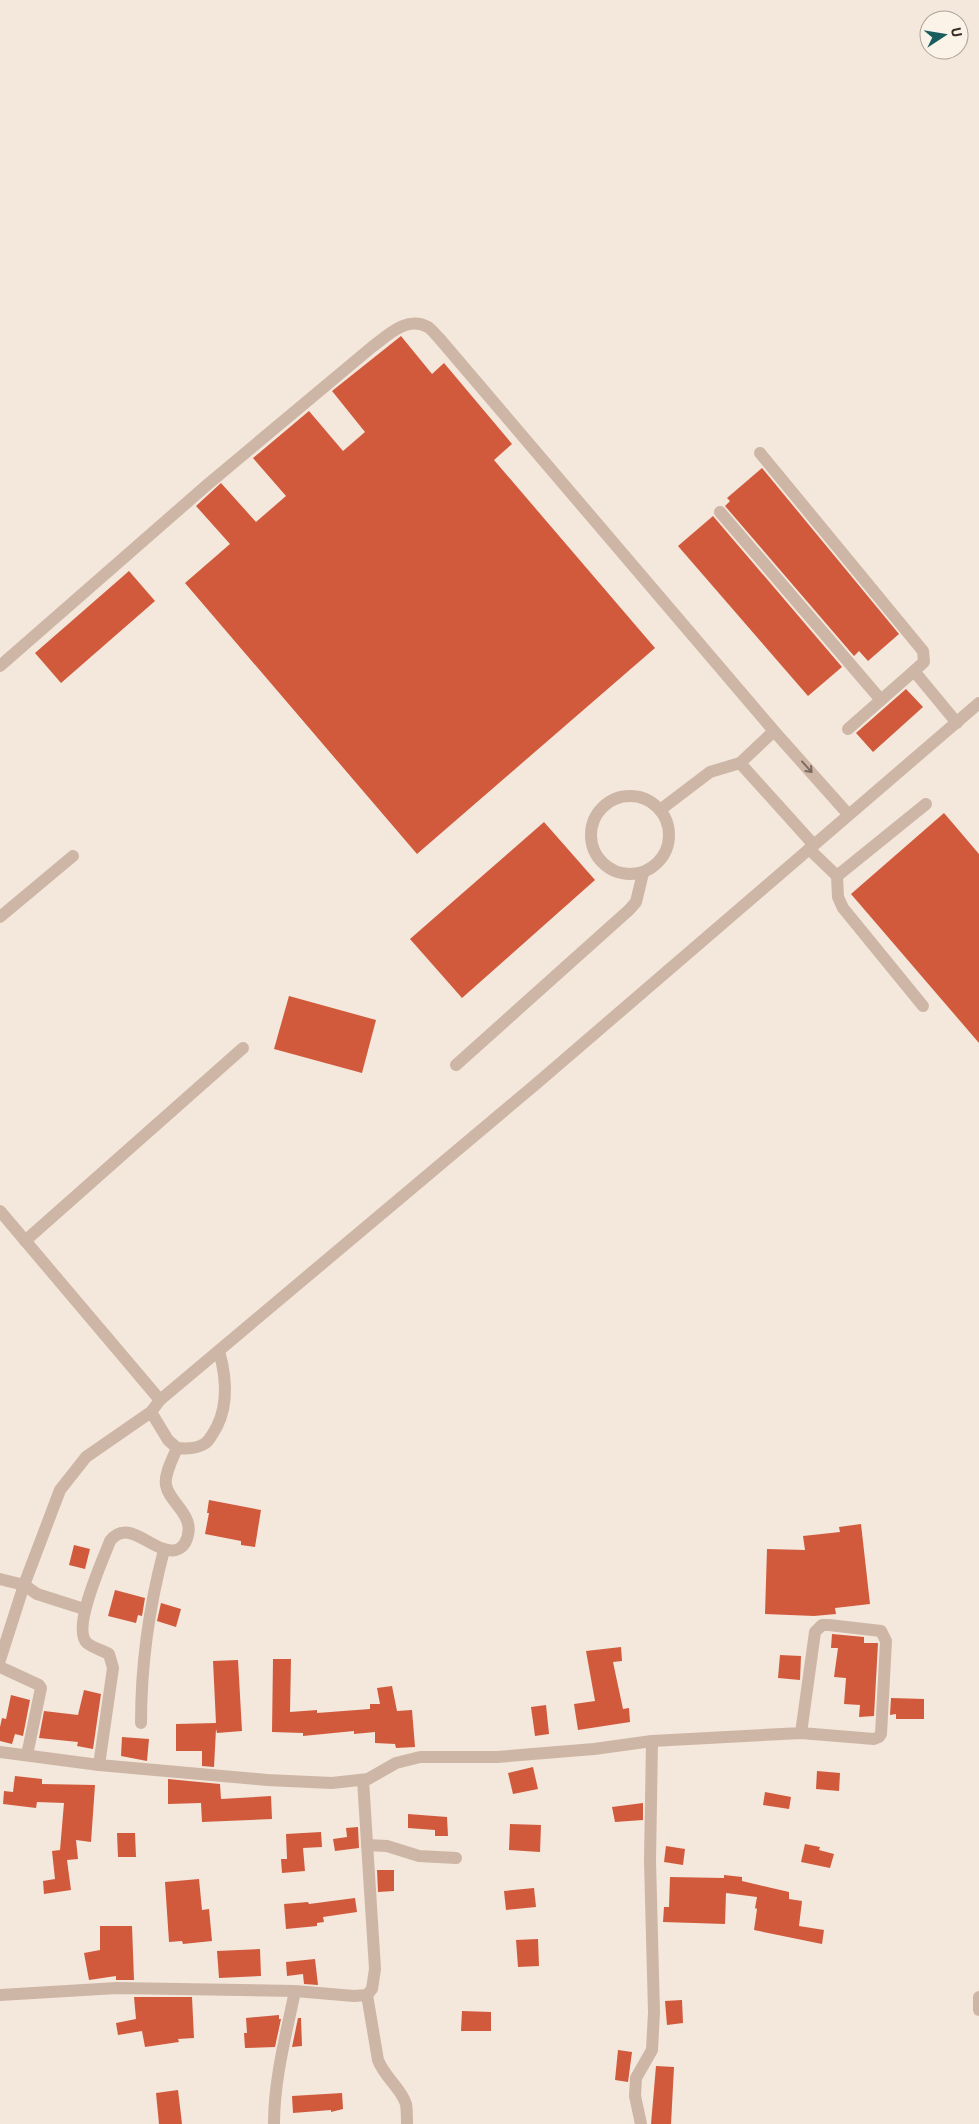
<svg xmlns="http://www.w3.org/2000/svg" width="979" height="2124" viewBox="0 0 979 2124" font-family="'IBM Plex Sans',sans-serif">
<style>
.building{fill:#d15a3d}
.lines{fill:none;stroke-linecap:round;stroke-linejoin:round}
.minor{stroke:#ceb6a6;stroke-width:12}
.oneway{stroke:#7c6a61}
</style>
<rect width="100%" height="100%" fill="#f4e7db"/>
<g class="building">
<polygon points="401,336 432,374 444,363 512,444 494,460 655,648 417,854 185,583 230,544 196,506 221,483 256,522 286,496 253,458 309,411 343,451 365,432 332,391"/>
<polygon points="762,468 899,634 868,661 859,651 854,656 725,506 730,501 727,498"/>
<polygon points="713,516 842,667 808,696 678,546"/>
<polygon points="129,571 155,601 61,683 35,653"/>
<polygon points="906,689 923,707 873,752 856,733"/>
<polygon points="944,813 979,854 979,1043 851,894"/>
<polygon points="544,822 595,880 462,998 410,939"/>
<polygon points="289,996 376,1020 362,1073 274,1049"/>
<polygon points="209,1500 261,1510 255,1547 241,1545 241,1541 205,1534 209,1513 207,1513"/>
<polygon points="861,1524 870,1604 835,1608 836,1614 814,1616 765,1614 767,1549 805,1550 803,1536 840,1532 839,1527"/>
<polygon points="74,1545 90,1549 85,1569 69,1565"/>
<polygon points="115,1590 145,1598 142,1616 138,1615 136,1623 108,1616"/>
<polygon points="161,1603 181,1609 176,1627 157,1621"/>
<polygon points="832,1634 864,1637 864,1643 878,1643 874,1716 859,1717 860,1705 844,1704 846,1678 834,1677 838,1648 831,1648"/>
<polygon points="621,1647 622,1661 613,1662 623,1709 629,1708 630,1722 578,1730 574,1704 595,1701 586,1651"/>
<polygon points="780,1655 801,1656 800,1680 778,1678"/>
<polygon points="273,1659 291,1659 290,1712 317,1710 317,1713 370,1709 370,1704 380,1704 377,1688 392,1686 397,1711 412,1710 415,1747 396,1748 395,1744 375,1743 375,1732 354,1734 354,1731 303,1736 303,1733 272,1732"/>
<polygon points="238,1660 242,1731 217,1733 216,1729 214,1767 202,1766 202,1751 176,1751 176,1724 216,1723 213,1661"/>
<polygon points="84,1690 101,1694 93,1749 77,1746 78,1742 39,1738 44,1711 78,1715"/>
<polygon points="11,1695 30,1700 23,1736 15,1734 12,1744 0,1741 0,1727 2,1718 6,1719"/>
<polygon points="891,1698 924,1699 924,1719 896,1719 896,1714 890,1715"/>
<polygon points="546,1705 549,1734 535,1736 531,1707"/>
<polygon points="122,1737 149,1739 147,1761 121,1756"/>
<polygon points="533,1767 538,1789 513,1794 508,1773"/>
<polygon points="817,1771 840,1773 839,1791 816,1789"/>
<polygon points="15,1776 42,1779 42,1784 95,1785 91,1842 76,1840 78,1859 67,1860 71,1890 44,1894 43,1881 55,1879 52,1851 60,1850 64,1803 37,1802 36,1808 3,1804 4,1791 13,1792"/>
<polygon points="168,1779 220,1784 221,1799 271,1796 272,1819 202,1822 201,1803 168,1804"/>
<polygon points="765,1792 791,1797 789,1809 763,1805"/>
<polygon points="643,1803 643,1820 615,1822 612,1807"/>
<polygon points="408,1814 447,1817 448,1836 435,1836 435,1830 408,1828"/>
<polygon points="510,1824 541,1825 540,1852 509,1850"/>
<polygon points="358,1827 359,1848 335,1851 333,1839 347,1837 346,1828"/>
<polygon points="321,1832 322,1847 303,1848 305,1871 282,1873 281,1859 287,1859 286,1834"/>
<polygon points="117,1833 135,1833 136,1857 118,1857"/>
<polygon points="805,1844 820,1847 819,1850 834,1854 830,1868 801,1862"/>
<polygon points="666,1846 685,1849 683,1865 664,1862"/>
<polygon points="377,1870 394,1870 394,1891 378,1892"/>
<polygon points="724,1875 742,1877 742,1881 789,1892 789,1899 802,1901 799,1926 824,1930 822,1944 754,1930 757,1909 755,1908 757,1897 726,1893 725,1924 663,1922 664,1907 669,1907 670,1877 724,1878"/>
<polygon points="199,1879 202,1910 209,1909 212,1941 183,1944 182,1941 169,1942 165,1882"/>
<polygon points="534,1888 536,1907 506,1910 504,1891"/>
<polygon points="355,1898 357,1912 323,1917 324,1922 317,1923 317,1926 286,1929 284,1904 308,1902 309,1904"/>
<polygon points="100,1926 132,1926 134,1980 116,1980 116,1976 89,1980 84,1953 100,1950"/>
<polygon points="538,1939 539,1966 518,1967 516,1940"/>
<polygon points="260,1949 261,1976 219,1978 217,1951"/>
<polygon points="315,1959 318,1985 304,1984 303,1974 287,1976 286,1962"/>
<polygon points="134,1997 192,1997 194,2038 178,2039 179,2042 145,2047 142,2031 118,2035 116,2023 136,2019"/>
<polygon points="682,2000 683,2023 667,2025 665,2001"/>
<polygon points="462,2011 491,2012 491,2031 461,2031"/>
<polygon points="279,2015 279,2019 281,2019 275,2047 245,2048 244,2033 247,2033 246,2018"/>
<polygon points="298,2018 301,2018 302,2046 292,2047"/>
<polygon points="618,2050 632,2052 628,2082 615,2080"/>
<polygon points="656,2066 674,2067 671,2124 651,2124"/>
<polygon points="178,2090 182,2124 159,2124 156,2093"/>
<polygon points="342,2093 343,2109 331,2112 331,2110 293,2113 292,2096"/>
</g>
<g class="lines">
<g class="minor">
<polyline points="760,453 923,651 924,662 914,671 957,723"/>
<polyline points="720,512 881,700"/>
<path d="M0 666 207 485 372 347C387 336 407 315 428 327 432 330 436 335 439 338L774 731 848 814"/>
<polyline points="848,729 914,671"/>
<polyline points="740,763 813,844"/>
<circle cx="630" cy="835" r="39"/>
<polyline points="660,810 710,772 740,763 774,731"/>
<polyline points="809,849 837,876 838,897 843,908 923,1006"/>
<polyline points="837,876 926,804"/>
<polyline points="0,917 73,856"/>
<polyline points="456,1065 629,910 636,902 643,873"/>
<polyline points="0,1211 160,1400"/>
<polyline points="25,1241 243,1048"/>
<path d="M151 1412 168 1440 177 1448C186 1449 196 1449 204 1444 208 1442 210 1438 212 1435 229 1410 227 1379 219 1351"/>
<polyline points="0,1579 24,1585 37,1594 84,1609"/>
<polyline points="0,1660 24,1585 60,1490 86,1457 151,1412 160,1400 536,1084 979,703"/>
<polyline points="0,1667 39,1685 41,1688 27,1755"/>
<path d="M141 1723C141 1664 149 1607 164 1550"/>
<polyline points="0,1752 99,1765 267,1780 332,1783 368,1779 396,1763 420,1757 497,1757 594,1749 652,1741 801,1733 815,1632 822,1625 829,1625 881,1631 886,1641 881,1734 879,1737 874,1739 801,1733"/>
<path d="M99 1765 113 1668 109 1654C102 1650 93 1648 87 1643 71 1628 103 1560 110 1541 129 1516 154 1555 176 1550 180 1549 183 1546 185 1543 199 1516 169 1504 166 1485 164 1474 173 1458 177 1448"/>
<polyline points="367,1845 387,1846 419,1856 456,1858"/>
<polyline points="0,1995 117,1988 295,1991 354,1996 367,1995 372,1989 375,1969 363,1780"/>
<path d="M367 1995 378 2060C385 2078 401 2088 406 2104 407 2110 407 2118 407 2124"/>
<polyline points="979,1997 979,2010"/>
<path d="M274 2124C274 2079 286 2035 295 1991"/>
<polyline points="641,2124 635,2096 636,2078 652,2050 654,2012 650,1861 652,1741"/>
</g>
</g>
<defs><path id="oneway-shaft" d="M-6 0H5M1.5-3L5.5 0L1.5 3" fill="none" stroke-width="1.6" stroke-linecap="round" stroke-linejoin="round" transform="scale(1.25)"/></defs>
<use class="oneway" href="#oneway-shaft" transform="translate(807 767) rotate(48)"/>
<g transform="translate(944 35) rotate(78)"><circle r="24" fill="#fbf2e8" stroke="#ada39b"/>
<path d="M0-4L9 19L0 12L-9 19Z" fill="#195d5f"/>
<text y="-8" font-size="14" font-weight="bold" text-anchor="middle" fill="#392c28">U</text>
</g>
</svg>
